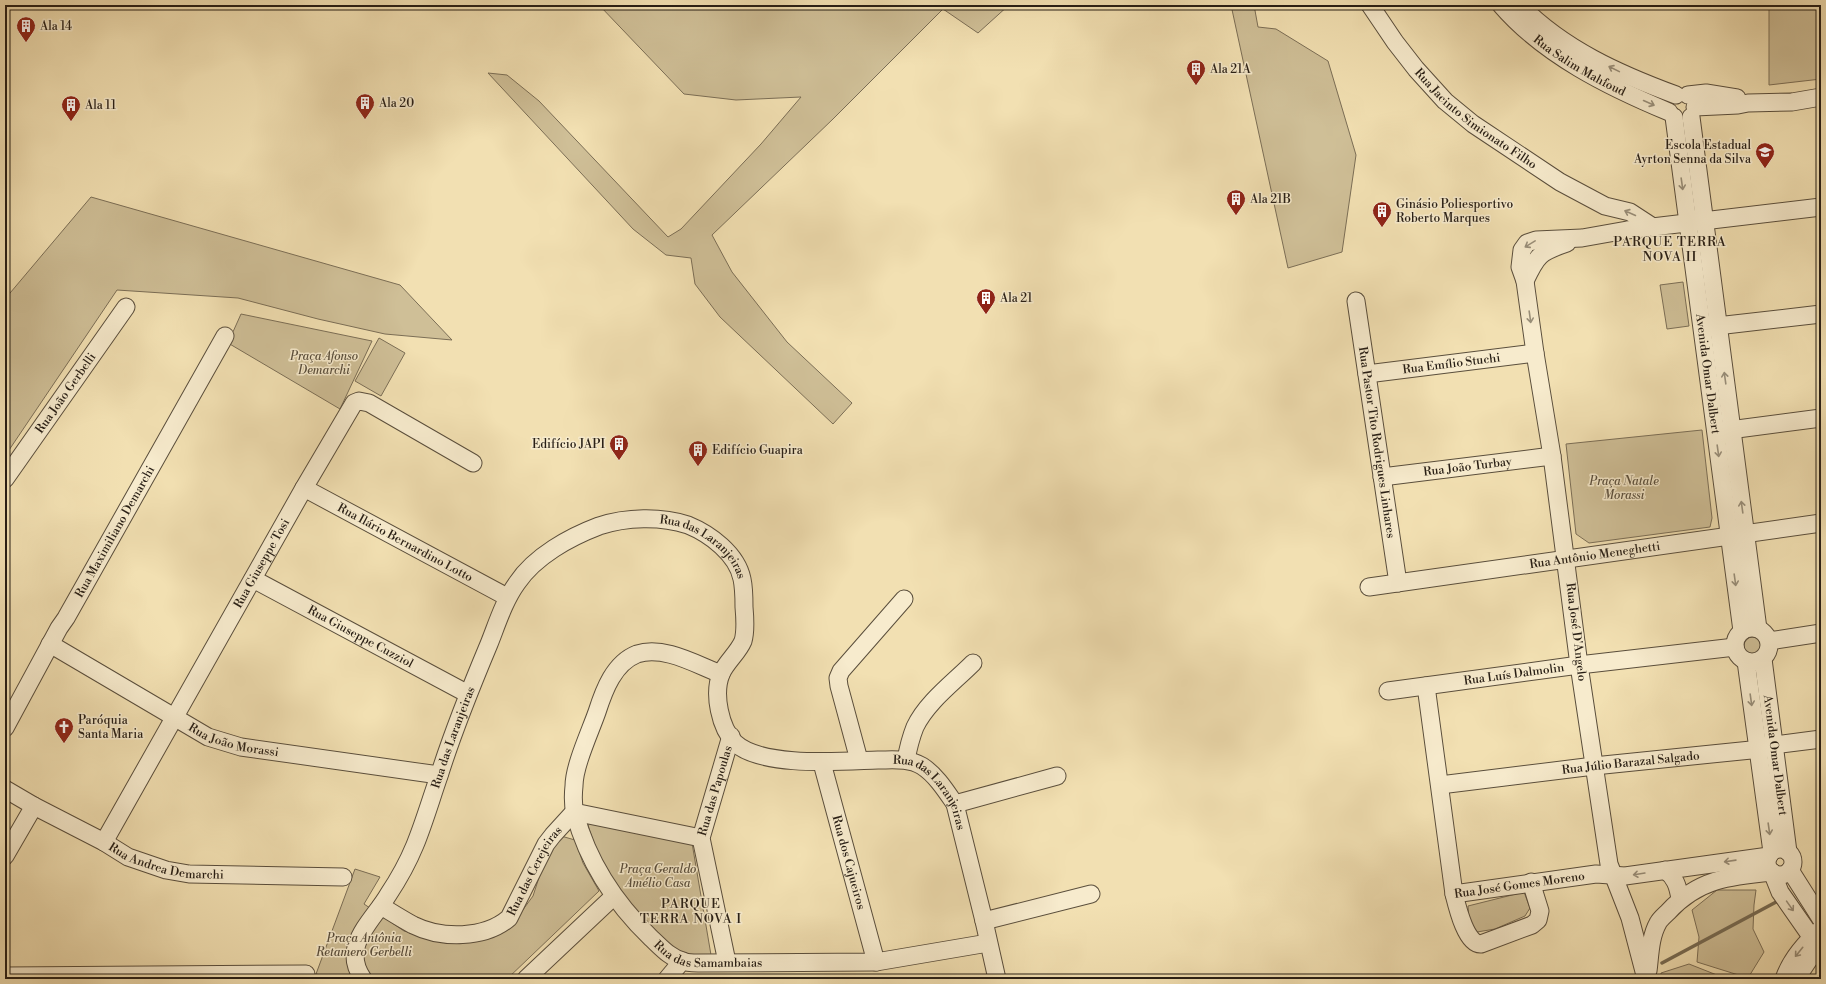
<svg xmlns="http://www.w3.org/2000/svg" width="1826" height="984" viewBox="0 0 1826 984" font-family="'Libre Bodoni',serif">
<style>
.green{fill:#cfbf97;stroke:#7b6e56}
.lines{fill:none;stroke-linecap:round;stroke-linejoin:round}
.stream{stroke:#776b53;stroke-width:3.5}
.minor-casing{stroke:#5a4e3c;stroke-width:19}
.minor{stroke:#f7ebcd;stroke-width:17}
.oneway{stroke:#998f7a}
.labels{text-anchor:middle;dominant-baseline:central;stroke-width:3;stroke-linejoin:round;paint-order:stroke}
.poi-label{font-size:12px;fill:#271e15;stroke:#f7ebcd;text-anchor:start}
.street-label{font-size:12px;fill:#271e15;stroke:#f7ebcd}
.park-label{font-size:12px;font-style:italic;fill:#594e3c;stroke:#f7ebcd}
.neighbourhood-label{font-size:13px;letter-spacing:1px;fill:#271e15;stroke:#f7ebcd}
</style>
<rect width="100%" height="100%" fill="#f2e0b2"/>
<filter id="stains"><feTurbulence type="fractalNoise" baseFrequency=".005" numOctaves="4"/><feColorMatrix values="0 0 0 0 .2 0 0 0 0 .09 0 0 0 0 .02 0 0 0 .5 -.17"/></filter>
<radialGradient id="worn" r=".72"><stop offset=".6" stop-color="#630" stop-opacity="0"/><stop offset="1" stop-color="#630" stop-opacity=".3"/></radialGradient>
<g class="green">
<polygon points="599,5 1009,5 978,33 943,9 833,119 712,235 732,272 787,342 852,403 833,424 720,317 695,284 691,258 666,255 633,229 488,73 507,75 539,101 668,237 681,229 761,144 801,97 736,100 684,94"/>
<polygon points="1231,5 1254,5 1258,27 1276,29 1328,61 1356,155 1342,252 1288,268"/>
<polygon points="1769,5 1821,5 1821,79 1769,85"/>
<polygon points="91,197 400,285 452,340 385,334 318,319 238,298 117,290 5,456 5,299"/>
<polygon points="1683,282 1689,326 1667,329 1660,285"/>
<polygon points="241,314 372,341 340,409 228,343"/>
<polygon points="379,338 405,353 381,396 355,381"/>
<polygon points="1702,430 1712,518 1710,527 1589,543 1576,534 1566,444"/>
<circle cx="1753" cy="646" r="9"/>
<path d="M587 821 692 843 711 955H677C641 924 598 868 587 821Z"/>
<polygon points="561,836 575,840 583,863 599,891 507,979 341,979 316,974 355,869 380,877 364,904 404,931 425,937 456,941 522,911 533,896 545,859"/>
<polygon points="1717,890 1756,890 1754,905 1753,929 1764,952 1748,978 1697,962 1699,937 1692,910"/>
<polygon points="1524,892 1530,908 1525,916 1495,929 1477,932 1469,920 1468,906"/>
<polygon points="1689,964 1727,979 1661,979 1661,973"/>
</g>
<g class="lines">
<g class="stream">
<polyline points="1662,963 1778,901"/>
<polyline points="1626,979 1628,978"/>
</g>
<defs>
<g id="minor">
<path id="s1" d="M1370 5 1395 42 1416 69 1445 101 1473 124 1560 182 1605 206 1630 212 1653 227"/>
<path id="s2" d="M1501 5C1544 55 1609 87 1669 112"/>
<path d="M1520 5C1563 49 1619 74 1676 95"/>
<polyline points="1688,95 1706,93 1737,98"/>
<polyline points="1695,107 1738,105 1748,103 1792,102 1821,97"/>
<path id="s3" d="M1674 117 1742 631"/>
<polyline points="1691,117 1758,629"/>
<path d="M1525 281C1537 255 1540 252 1567 243"/>
<path id="s4" d="M1356 301 1398 583"/>
<polyline points="1708,327 1821,314"/>
<path id="s5" d="M1367 374 1535 353"/>
<polyline points="1722,431 1821,418"/>
<path id="s6" d="M1382 477 1552 456"/>
<path id="s7" d="M5 479 126 307"/>
<path id="s8" d="M304 488 507 597"/>
<path id="s9" d="M253 579 468 694"/>
<path id="s10" d="M1369 587 1821 523"/>
<circle cx="1752" cy="645" r="17"/>
<polyline points="1769,641 1821,633"/>
<path id="s11" d="M50 644 208 737 241 747 439 775"/>
<path id="s12" d="M1763 659 1788 852"/>
<polyline points="1746,661 1772,852"/>
<path id="s13" d="M721 674C697 665 664 645 637 654 614 663 604 690 597 712 590 732 574 766 574 786 573 795 573 805 575 814 588 862 616 904 651 938 661 947 670 958 683 961 687 963 693 963 698 963L876 962 988 943"/>
<path id="s14" d="M1426 686 1454 894 1596 874 1625 876 1769 856"/>
<path id="s15" d="M1388 691 1579 665 1735 647"/>
<path id="s16" d="M5 728 59 628 66 618 225 336"/>
<polyline points="859,760 839,686 838,678 841,671 904,599"/>
<path d="M906 760C908 749 911 737 915 727 927 702 953 683 973 663"/>
<path id="s17" d="M822 763 876 962"/>
<path id="s18" d="M1440 785 1594 766 1751 750 1774 745 1821 739"/>
<path id="s19" d="M5 789 34 806 104 842 128 857 166 870 189 874 343 877"/>
<polyline points="955,804 1057,776"/>
<polyline points="574,812 701,838"/>
<path id="s20" d="M104 842 304 488 354 403 359 401 369 403 473 463"/>
<circle cx="1780" cy="862" r="13"/>
<polyline points="5,856 34,806"/>
<path d="M1665 870C1675 877 1678 886 1680 899"/>
<polyline points="1790,870 1821,919"/>
<polyline points="1772,872 1780,892 1819,948"/>
<path d="M1454 894C1457 906 1466 945 1481 944L1532 925 1538 920 1540 911 1531 882"/>
<path id="s21" d="M381 906C391 912 402 919 413 925 441 939 485 939 509 918L546 844 553 835 574 812"/>
<polyline points="984,921 1091,894"/>
<path id="s22" d="M727 962 701 838 731 736"/>
<path d="M1648 971C1650 956 1650 937 1658 923 1660 919 1665 915 1668 912 1698 879 1730 876 1772 872"/>
<polyline points="5,976 306,974"/>
<path id="s23" d="M363 979C340 946 372 922 388 895 398 880 408 862 415 845 424 823 431 799 439 776 453 731 471 687 489 644 497 624 504 601 517 583 535 556 570 537 599 526 626 517 661 516 688 525 710 534 737 554 742 579 744 588 744 598 744 607 745 618 746 631 743 641 738 653 726 662 721 674 713 694 720 728 735 743 762 768 843 761 878 760 893 760 909 758 922 766 936 775 946 791 955 804L984 921 997 979"/>
<polyline points="526,979 613,897"/>
<polyline points="667,979 682,961"/>
<polyline points="1646,979 1630,918 1609,864 1579,665 1552,456 1535,353 1525,281 1520,267 1522,250 1527,243 1536,240 1582,238 1627,230 1821,207"/>
<path d="M1784 979C1791 959 1805 943 1821 929"/>
<polyline points="1796,979 1810,958 1821,946"/>
</g>
</defs>
<use href="#minor" class="minor-casing"/>
<use href="#minor" class="minor"/>
</g>
<defs><path id="oneway-shaft" d="M-6 0H5M1.5-3L5.5 0L1.5 3" fill="none" stroke-width="1.6" stroke-linecap="round" stroke-linejoin="round"/></defs>
<g class="oneway">
<use href="#oneway-shaft" transform="translate(1614 69) rotate(-154)"/>
<use href="#oneway-shaft" transform="translate(1649 103) rotate(24)"/>
<use href="#oneway-shaft" transform="translate(1682 184) rotate(82)"/>
<use href="#oneway-shaft" transform="translate(1630 213) rotate(-156)"/>
<use href="#oneway-shaft" transform="translate(1530 244) rotate(149)"/>
<use href="#oneway-shaft" transform="translate(1530 317) rotate(82)"/>
<use href="#oneway-shaft" transform="translate(1725 378) rotate(-98)"/>
<use href="#oneway-shaft" transform="translate(1718 451) rotate(82)"/>
<use href="#oneway-shaft" transform="translate(1742 507) rotate(-98)"/>
<use href="#oneway-shaft" transform="translate(1735 580) rotate(82)"/>
<use href="#oneway-shaft" transform="translate(1751 700) rotate(82)"/>
<use href="#oneway-shaft" transform="translate(1769 829) rotate(82)"/>
<use href="#oneway-shaft" transform="translate(1730 861) rotate(172)"/>
<use href="#oneway-shaft" transform="translate(1639 874) rotate(171)"/>
<use href="#oneway-shaft" transform="translate(1790 906) rotate(55)"/>
<use href="#oneway-shaft" transform="translate(1799 952) rotate(129)"/>
</g>
<defs>
<symbol id="building-pin" viewBox="-11 -11 22 30"><path d="M0 17L-7.5 6A9.5 9.5 0 1 1 7.5 6Z" fill="#8f2418" stroke="#f7ebcd"/><path d="M-4-6H4V6H1V3H-1V6H-4ZM-2.5-4.3h1.7v1.8h-1.7ZM.8-4.3h1.7v1.8H.8ZM-2.5-1h1.7V.8h-1.7ZM.8-1h1.7V.8H.8Z" fill="#fff"/></symbol>
<symbol id="school-pin" viewBox="-11 -11 22 30"><path d="M0 17L-7.5 6A9.5 9.5 0 1 1 7.5 6Z" fill="#8f2418" stroke="#f7ebcd"/><path d="M0-5L7-2L0 1L-7-2ZM-4 1L0 2.5L4 1V4Q0 6-4 4Z" fill="#fff"/></symbol>
<symbol id="church-pin" viewBox="-11 -11 22 30"><path d="M0 17L-7.5 6A9.5 9.5 0 1 1 7.5 6Z" fill="#8f2418" stroke="#f7ebcd"/><path d="M-1.2-6h2.4v3.5h3.3v2.4h-3.3V6h-2.4V-.1h-3.3v-2.4h3.3Z" fill="#fff"/></symbol>
</defs>
<g fill-rule="evenodd">
<use href="#building-pin" x="15" y="15" width="22" height="30"/>
<use href="#building-pin" x="1185" y="58" width="22" height="30"/>
<use href="#building-pin" x="354" y="92" width="22" height="30"/>
<use href="#building-pin" x="60" y="94" width="22" height="30"/>
<use href="#school-pin" x="1754" y="141" width="22" height="30"/>
<use href="#building-pin" x="1225" y="188" width="22" height="30"/>
<use href="#building-pin" x="1371" y="200" width="22" height="30"/>
<use href="#building-pin" x="975" y="287" width="22" height="30"/>
<use href="#building-pin" x="608" y="433" width="22" height="30"/>
<use href="#building-pin" x="687" y="439" width="22" height="30"/>
<use href="#church-pin" x="53" y="716" width="22" height="30"/>
</g>
<g class="labels">
<g class="poi-label">
<text x="40" y="26">Ala 14</text>
<text x="1210" y="69">Ala 21A</text>
<text x="379" y="103">Ala 20</text>
<text x="85" y="105">Ala 11</text>
<text x="1751" y="145" text-anchor="end">Escola Estadual<tspan x="1751" dy="14">Ayrton Senna da Silva</tspan></text>
<text x="1250" y="199">Ala 21B</text>
<text x="1396" y="204">Ginásio Poliesportivo<tspan x="1396" dy="14">Roberto Marques</tspan></text>
<text x="1000" y="298">Ala 21</text>
<text x="605" y="444" text-anchor="end">Edifício JAPI</text>
<text x="712" y="450">Edifício Guapira</text>
<text x="78" y="720">Paróquia<tspan x="78" dy="14">Santa Maria</tspan></text>
</g>
<g class="street-label">
<text stroke="none"><textPath href="#s2" startOffset="100">Rua Salim Mahfoud</textPath></text>
<text stroke="none"><textPath href="#s1" startOffset="157">Rua Jacinto Simionato Filho</textPath></text>
<text stroke="none"><textPath href="#s5" startOffset="85">Rua Emílio Stuchi</textPath></text>
<text stroke="none"><textPath href="#s3" startOffset="259">Avenida Omar Dalbert</textPath></text>
<text stroke="none"><textPath href="#s7" startOffset="105">Rua João Gerbelli</textPath></text>
<text stroke="none"><textPath href="#s4" startOffset="143">Rua Pastor Tito Rodrigues Linhares</textPath></text>
<text stroke="none"><textPath href="#s6" startOffset="86">Rua João Turbay</textPath></text>
<text stroke="none"><textPath href="#s16" startOffset="225">Rua Maximiliano Demarchi</textPath></text>
<text stroke="none"><textPath href="#s8" startOffset="115">Rua Ilário Bernardino Lotto</textPath></text>
<text stroke="none"><textPath href="#s23" startOffset="650">Rua das Laranjeiras</textPath></text>
<text stroke="none"><textPath href="#s10" startOffset="228">Rua Antônio Meneghetti</textPath></text>
<text stroke="none"><textPath href="#s20" startOffset="320">Rua Giuseppe Tosi</textPath></text>
<text transform="translate(1576 632) rotate(83)">Rua José D'Angelo</text>
<text stroke="none"><textPath href="#s9" startOffset="122">Rua Giuseppe Cuzziol</textPath></text>
<text stroke="none"><textPath href="#s15" startOffset="127">Rua Luís Dalmolin</textPath></text>
<text stroke="none"><textPath href="#s23" startOffset="266">Rua das Laranjeiras</textPath></text>
<text stroke="none"><textPath href="#s11" startOffset="209">Rua João Morassi</textPath></text>
<text stroke="none"><textPath href="#s12" startOffset="97">Avenida Omar Dalbert</textPath></text>
<text stroke="none"><textPath href="#s18" startOffset="192">Rua Júlio Barazal Salgado</textPath></text>
<text stroke="none"><textPath href="#s22" startOffset="176">Rua das Papoulas</textPath></text>
<text stroke="none"><textPath href="#s23" startOffset="1095">Rua das Laranjeiras</textPath></text>
<text stroke="none"><textPath href="#s19" startOffset="179">Rua Andrea Demarchi</textPath></text>
<text stroke="none"><textPath href="#s17" startOffset="103">Rua dos Cajueiros</textPath></text>
<text stroke="none"><textPath href="#s21" startOffset="192">Rua das Cerejeiras</textPath></text>
<text stroke="none"><textPath href="#s14" startOffset="276">Rua José Gomes Moreno</textPath></text>
<text stroke="none"><textPath href="#s13" startOffset="477">Rua das Samambaias</textPath></text>
</g>
<g class="park-label">
<text x="324" y="356">Praça Afonso<tspan x="324" dy="14">Demarchi</tspan></text>
<text x="1624" y="481">Praça Natale<tspan x="1624" dy="14">Morassi</tspan></text>
<text x="658" y="869">Praça Geraldo<tspan x="658" dy="14">Amélio Casa</tspan></text>
<text x="364" y="938">Praça Antônia<tspan x="364" dy="14">Retamero Gerbelli</tspan></text>
</g>
<g class="neighbourhood-label">
<text x="1670" y="242">PARQUE TERRA<tspan x="1670" dy="15">NOVA II</tspan></text>
<text x="691" y="904">PARQUE<tspan x="691" dy="15">TERRA NOVA I</tspan></text>
</g>
</g>
<rect width="1826" height="984" fill="none" stroke="#f2e0b2" stroke-width="20"/>
<rect x="6" y="6" width="1814" height="972" fill="none" stroke="#271e15" stroke-width="2"/>
<rect x="10" y="10" width="1806" height="964" fill="none" stroke="#271e15"/>
<rect width="100%" height="100%" filter="url(#stains)"/>
<rect width="100%" height="100%" fill="url(#worn)"/>
</svg>
